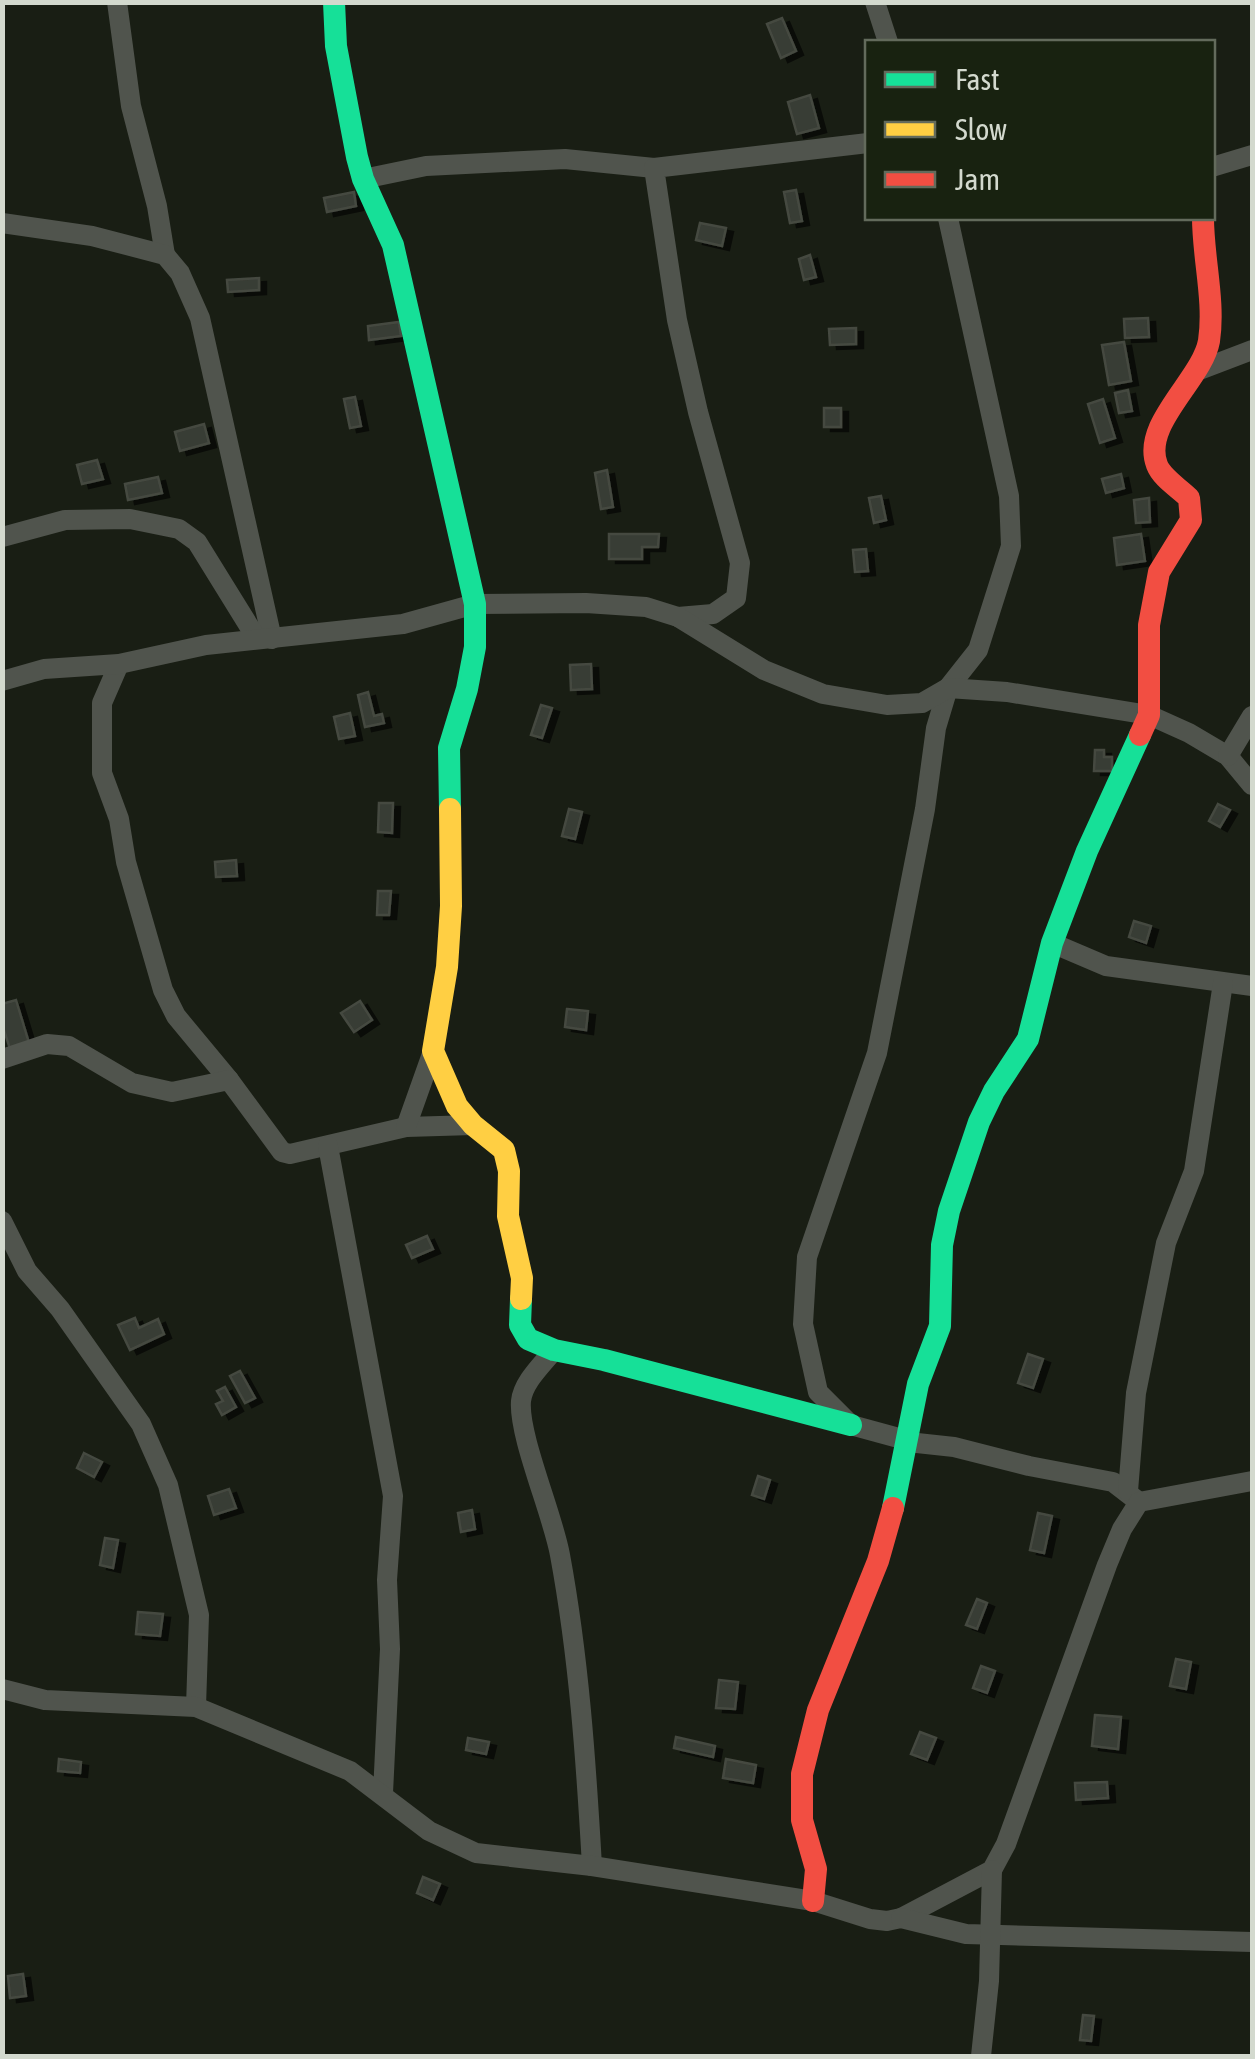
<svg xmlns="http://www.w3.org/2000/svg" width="1255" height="2059" viewBox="0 0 1255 2059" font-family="'Asap Condensed',sans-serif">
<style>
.building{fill:#383c34;stroke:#454941;stroke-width:2.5;filter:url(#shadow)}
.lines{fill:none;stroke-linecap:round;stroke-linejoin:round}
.street{stroke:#50544d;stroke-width:20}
.fast{stroke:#16e098;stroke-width:22}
.slow{stroke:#ffcf43;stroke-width:22}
.jam{stroke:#f24e42;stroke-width:22}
</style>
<defs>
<filter id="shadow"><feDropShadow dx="7" dy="4" stdDeviation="0" flood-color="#0009"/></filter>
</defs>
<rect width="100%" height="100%" fill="#191e14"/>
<g class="building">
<polygon points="782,18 796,51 781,58 767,24"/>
<polygon points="810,95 819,128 797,134 788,102"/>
<polygon points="796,190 802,221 790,223 784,192"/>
<polygon points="354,192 356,206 327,212 324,198"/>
<polygon points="700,223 726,228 722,246 696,240"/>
<polygon points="810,255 816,277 804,280 799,259"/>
<polygon points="259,278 259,290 228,292 227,280"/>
<polygon points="1148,318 1149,337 1125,338 1124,319"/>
<polygon points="399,322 401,336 369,340 368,326"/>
<polygon points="856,328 856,344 830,345 829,329"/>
<polygon points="1124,342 1131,381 1109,385 1102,345"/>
<polygon points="1128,390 1132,411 1119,413 1115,393"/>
<polygon points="355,397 361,426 350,428 344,399"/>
<polygon points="1103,399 1115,438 1100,443 1088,404"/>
<rect x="824" y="408" width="17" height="19"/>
<polygon points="204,424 209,443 180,451 175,432"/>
<polygon points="97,460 103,479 82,484 77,465"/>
<polygon points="607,470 613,507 601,509 595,473"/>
<polygon points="1121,474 1124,488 1106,493 1102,479"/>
<polygon points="158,477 162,493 128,500 125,484"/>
<polygon points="881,496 886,520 874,523 869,498"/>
<polygon points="1149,498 1150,522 1136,523 1134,500"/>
<polygon points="609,534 659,534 658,547 642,547 642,559 609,559"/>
<polygon points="1141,534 1145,561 1117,565 1114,538"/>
<polygon points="866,549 868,571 855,572 853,550"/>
<polygon points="591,664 592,689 571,690 570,665"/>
<polygon points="368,692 374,716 382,714 384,723 365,727 358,695"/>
<polygon points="541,705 552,708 542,738 531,735"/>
<polygon points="350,713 355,736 339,739 334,717"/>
<polygon points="1095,750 1104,750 1104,757 1112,757 1112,771 1094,771"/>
<polygon points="379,803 393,803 392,833 378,832"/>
<polygon points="1218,804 1230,810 1220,827 1209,821"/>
<polygon points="569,809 582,812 575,839 562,836"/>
<polygon points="236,860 237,876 216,877 215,862"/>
<polygon points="378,891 391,891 389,915 377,915"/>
<polygon points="1134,921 1151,926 1146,943 1129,937"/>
<polygon points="16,1000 29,1043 10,1049 2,1024 2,1004"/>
<polygon points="360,1001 372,1020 354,1032 341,1013"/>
<polygon points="567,1009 588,1011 586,1030 565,1027"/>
<polygon points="427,1236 433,1249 412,1258 406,1245"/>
<polygon points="135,1318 139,1328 158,1319 164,1334 130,1350 118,1325"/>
<polygon points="1028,1354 1043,1359 1033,1388 1018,1383"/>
<polygon points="240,1371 255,1398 245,1403 230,1376"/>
<polygon points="225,1387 236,1407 222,1415 216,1404 223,1401 217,1391"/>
<polygon points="84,1453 102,1462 94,1477 77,1468"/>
<polygon points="758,1476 770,1480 764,1499 752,1495"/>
<polygon points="229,1489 236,1508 214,1515 208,1496"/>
<polygon points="472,1510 475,1529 461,1532 458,1513"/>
<polygon points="1038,1513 1052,1516 1044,1553 1030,1550"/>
<polygon points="105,1538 118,1540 113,1568 100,1565"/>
<polygon points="977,1599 987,1603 977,1629 966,1625"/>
<polygon points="138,1612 163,1614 160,1636 136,1634"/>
<polygon points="1176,1659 1191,1662 1186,1689 1170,1686"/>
<polygon points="981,1666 995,1671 987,1693 973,1688"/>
<polygon points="719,1680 738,1682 735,1709 716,1708"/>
<polygon points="1095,1715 1121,1717 1118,1749 1092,1746"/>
<polygon points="920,1732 936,1738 927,1760 911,1754"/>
<polygon points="676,1737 715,1746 713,1757 674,1748"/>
<polygon points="468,1738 489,1742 486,1754 466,1750"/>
<polygon points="59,1759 81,1762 80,1773 58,1771"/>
<polygon points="726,1759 756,1765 753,1783 723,1778"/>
<polygon points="1107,1782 1108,1798 1076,1800 1075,1783"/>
<polygon points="423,1877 440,1884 433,1900 417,1893"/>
<polygon points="23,1974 26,1996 10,1998 8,1976"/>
<polygon points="1083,2015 1094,2016 1091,2041 1080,2040"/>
</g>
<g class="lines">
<g class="street">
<polyline points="117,2 131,106 157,206 165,255"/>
<polyline points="875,2 888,42"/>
<polyline points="1212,167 1252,155"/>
<polyline points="363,179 426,166 565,159 654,168"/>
<polyline points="948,218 1009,496 1011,546 978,650 948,688 936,728 925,809 877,1053 807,1257 803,1324 818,1392 851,1425 917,1443 954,1447 1029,1466 1113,1482 1139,1502"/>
<polyline points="2,223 92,236 165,255 180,273 200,318 272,639"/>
<polyline points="1197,371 1252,350"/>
<polyline points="2,537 65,520 130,519 179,529 197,542 257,639"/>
<polyline points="678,617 713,614 736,598 740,563 698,412 677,320 654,168 868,143"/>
<polyline points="119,664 102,703 102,773 119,819 126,862 163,990 176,1016 229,1080"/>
<polyline points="2,681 44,669 119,664 206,645 403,624 475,604 586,603 646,607 678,617 764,670 823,694 887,705 922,703 948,688 1007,692 1149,715 1189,733 1228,756 1252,785"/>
<polyline points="1228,756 1252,716"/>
<polyline points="1052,943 1106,966 1252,986"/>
<polyline points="2,1059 47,1044 69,1046 132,1083 172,1092 229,1080 282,1152 290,1154 406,1127 473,1125"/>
<polyline points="406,1127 433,1051"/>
<polyline points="328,1146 393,1496 387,1580 390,1649 383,1793"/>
<polyline points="2,1221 27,1271 60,1309 141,1424 168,1485 199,1615 196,1707"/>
<path d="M554 1350C542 1365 523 1382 521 1401 518 1435 553 1515 560 1555 579 1658 586 1761 592 1866"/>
<polyline points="1128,1491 1136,1393 1166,1243 1194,1171 1223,983"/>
<polyline points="2,1689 45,1700 196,1707 350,1771 429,1831 476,1853 592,1866 813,1901 870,1919 887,1921 901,1918 992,1870 1006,1844 1107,1565 1122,1529 1139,1502 1252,1481"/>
<polyline points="901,1918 966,1934 1252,1942"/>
<polyline points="981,2056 989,1981 992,1870"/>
</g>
<g class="fast">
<polyline points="334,2 336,46 357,157 363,179 393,245 475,604 475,647 467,689 449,748 450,809"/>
<polyline points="521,1299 520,1325 528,1339 554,1350 604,1360 851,1425"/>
<polyline points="893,1508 918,1384 940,1326 942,1245 949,1211 979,1122 994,1091 1028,1039 1052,943 1087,851 1140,735"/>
</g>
<polyline class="slow" points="450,809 451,906 447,967 433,1051 457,1106 473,1125 504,1150 509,1171 508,1216 522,1278 521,1299"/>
<g class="jam">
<path d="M1140 735 1149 715V625L1159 572 1191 520 1189 498C1179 488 1162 478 1157 465 1141 424 1202 380 1209 341 1215 301 1203 258 1203 218"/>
<polyline points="813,1901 816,1869 802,1820 802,1774 818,1710 878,1561 893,1508"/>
</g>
</g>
<rect width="1255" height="2059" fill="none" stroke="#d3d9ce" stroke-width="10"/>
<rect x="865" y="40" width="350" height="180" fill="#182210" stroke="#636b5c" stroke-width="2.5"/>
<rect x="885" y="72" width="50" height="15" fill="#16e098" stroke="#636b5c" stroke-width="2.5"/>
<text x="955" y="90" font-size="30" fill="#d3d9ce">Fast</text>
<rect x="885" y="122" width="50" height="15" fill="#ffcf43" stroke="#636b5c" stroke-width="2.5"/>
<text x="955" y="140" font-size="30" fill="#d3d9ce">Slow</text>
<rect x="885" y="172" width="50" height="15" fill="#f24e42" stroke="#636b5c" stroke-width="2.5"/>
<text x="955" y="190" font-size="30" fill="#d3d9ce">Jam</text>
</svg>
